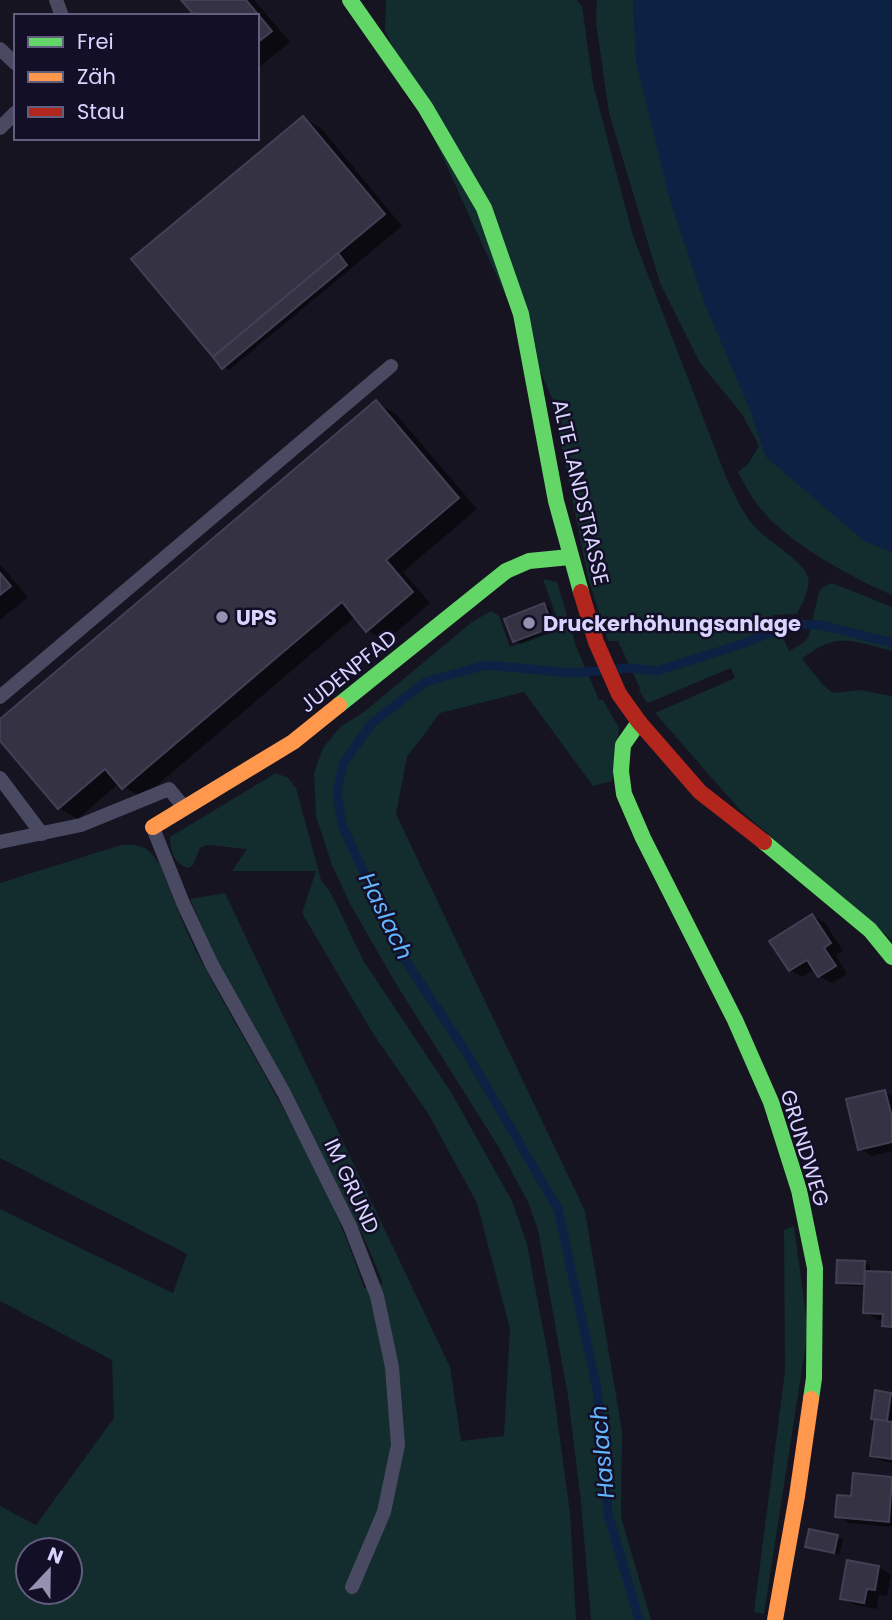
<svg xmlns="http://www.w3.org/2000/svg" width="892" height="1620" viewBox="0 0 892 1620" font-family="Poppins,sans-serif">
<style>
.green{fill:#132c2d;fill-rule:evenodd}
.water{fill:#0d2144}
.shadow{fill:#0007}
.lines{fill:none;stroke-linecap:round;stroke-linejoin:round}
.stream{stroke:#0d2144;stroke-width:9}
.building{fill:#343243;stroke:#433f54;stroke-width:2}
.lane{stroke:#4a4962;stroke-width:14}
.fast{stroke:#63d668;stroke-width:16}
.slow{stroke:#ff974d;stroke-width:16}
.jam{stroke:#b3261e;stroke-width:16}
.poi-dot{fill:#9591b1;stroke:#130f26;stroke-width:2.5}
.labels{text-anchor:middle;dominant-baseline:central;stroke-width:5;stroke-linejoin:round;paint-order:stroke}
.street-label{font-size:21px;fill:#d9d4ff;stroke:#130f26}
.poi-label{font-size:21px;font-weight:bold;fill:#d9d4ff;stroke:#130f26;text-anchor:start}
.water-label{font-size:23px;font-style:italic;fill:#62b6ff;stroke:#130f26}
</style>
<rect width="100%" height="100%" fill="#161421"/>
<g class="green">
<path d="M386 0H577L582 6 593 84 633 236 726 477C734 493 741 510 753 525 766 541 802 559 808 577 811 589 802 603 797 614L773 615 789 651 802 644 808 638 819 592 823 587 832 583 892 607V651C853 641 836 631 802 659L824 686 833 693 860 690 892 696V940L740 810 655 713 735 678 731 668 650 702H646L639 690 640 688 618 641H608L588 578 552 398 385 30Z"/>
<path d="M597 0H892V595C848 575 782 541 754 500 748 492 743 481 738 472L748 464 759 446 742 414 700 363 660 283 609 113 596 22Z"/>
<polygon points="543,579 557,582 576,646 599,700 603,700 619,728 612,781 593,786 524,692 440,713 407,757 396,814 585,1211 622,1431 621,1517 651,1620 591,1620 581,1502 568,1396 538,1230 528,1202 498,1146 398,987 350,904 332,865 316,816 314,773 323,748 340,727 364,712 472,622 491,611 499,616 510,647 560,627"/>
<path d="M276 773 288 778 296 788 321 880 332 895 363 960 451 1092 512 1201 527 1244 550 1366 570 1513 576 1620H0V1506L36 1525 114 1418 112 1360 0 1301V1209L173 1293 187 1254 0 1158V883L121 845C143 844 148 847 160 865 174 900 187 936 205 968 261 1073 328 1174 364 1288L383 1283 364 1238 217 960 190 899 225 893 450 1367 461 1441 504 1436 510 1329 477 1203 429 1115 372 1032 302 913 316 871H232L247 849 207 845 200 848 193 865 188 868C174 864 170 850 170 837ZM28 1550H70V1592H28Z"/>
<polygon points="794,1226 808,1330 764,1614 754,1612 785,1371 784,1230"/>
</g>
<polygon class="water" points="633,0 892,0 892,552 864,541 766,457 750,410 704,302 668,194 636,62"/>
<g class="shadow">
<polygon points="184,0 254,0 290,42 257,69 257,16"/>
<polygon points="303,118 321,128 402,226 229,370 223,367"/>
<polygon points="376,402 395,413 477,509 403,572 430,603 386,641 367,630 356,616 142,798 119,783 78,819 59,808 0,738 0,721"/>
<polygon points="0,564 28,597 0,620"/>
<polygon points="544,605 550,608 558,630 521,644 515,641"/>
<polygon points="813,916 825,923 843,951 836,955 847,974 832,983 819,976 815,969 802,977 790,970"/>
<polygon points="885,1092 892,1096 892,1151 872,1156 860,1149"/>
<polygon points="864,1262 870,1266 870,1272 892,1273 892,1330 884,1325 884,1320 877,1320 865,1312 866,1286 844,1286 838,1282"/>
<polygon points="890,1395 892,1396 892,1463 884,1462 872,1455"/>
<polygon points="855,1475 892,1479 892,1527 849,1523 837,1516 853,1498"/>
<polygon points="837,1537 843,1540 839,1555 807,1546"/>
<polygon points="879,1567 891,1575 887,1596 879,1595 877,1609 855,1605 842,1598"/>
</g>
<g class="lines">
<g class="stream">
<polyline points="616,669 632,668 657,671 742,644 792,624 821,625 892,643"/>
<polyline points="598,671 571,673 486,665 425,682 371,724 343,764 337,792 342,825 404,958 468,1055 558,1209 597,1389 608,1513 639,1620"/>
</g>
</g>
<g class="building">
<polygon points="181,0 246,0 272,31 257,43 257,16 195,16"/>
<polygon points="303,116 385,214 213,357 131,259"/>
<polygon points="338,253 347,265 222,369 213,357"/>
<polygon points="376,400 459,498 386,560 413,592 366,632 342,602 122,789 105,769 58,809 0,741 0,719"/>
<polygon points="0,573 11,586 0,595"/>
<polygon points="544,603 553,627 513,642 504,619"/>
<polygon points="812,914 831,943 824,948 836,966 818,977 807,960 789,971 769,941"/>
<polygon points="885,1090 892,1117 892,1142 858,1150 846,1099"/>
<polygon points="837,1260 865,1261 864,1284 836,1283"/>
<polygon points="865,1271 892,1272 892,1327 882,1326 883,1314 863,1313"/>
<polygon points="875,1390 891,1393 887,1421 871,1419"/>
<polygon points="875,1419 892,1422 892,1459 870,1456"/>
<polygon points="853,1473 892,1477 889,1522 835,1517 837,1495 851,1496"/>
<polygon points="809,1529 838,1535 834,1553 805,1547"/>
<polygon points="847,1560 879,1566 875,1590 867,1589 864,1603 840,1599"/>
</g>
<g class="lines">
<g class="lane">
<polyline points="56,0 62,16"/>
<polyline points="0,49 16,64"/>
<polyline points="0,128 16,112"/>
<polyline points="0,697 391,366"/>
<polyline points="0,778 42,834"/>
<polyline points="153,828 183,903 212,965 284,1093 350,1226 377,1296 392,1367 398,1445 384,1512 352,1587"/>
<polyline points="0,842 81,825 169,789 183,806"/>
</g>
<g class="fast">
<polyline points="350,0 425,107 484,208 521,314 556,501 581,592"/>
<polyline points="339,705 506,571 529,561 570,557"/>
<polyline points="639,722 623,745 621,771 624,794 643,838 735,1020 771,1102 799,1190 815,1268 814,1378 811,1399"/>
<polyline points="764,842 870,930 892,957"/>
</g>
<g class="slow">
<polyline points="153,827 293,742 339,705"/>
<polyline points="775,1620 797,1496 811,1399"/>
</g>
<polyline class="jam" points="581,592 596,642 619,694 639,722 700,792 764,842"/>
</g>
<g class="poi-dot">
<circle cx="222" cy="617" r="7"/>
<circle cx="529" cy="623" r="7"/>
</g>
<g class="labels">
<g class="street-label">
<text transform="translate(581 492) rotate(77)">ALTE LANDSTRASSE</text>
<text transform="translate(348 671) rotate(-39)">JUDENPFAD</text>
<text transform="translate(805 1148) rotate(73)">GRUNDWEG</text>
<text transform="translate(352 1186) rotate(65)">IM GRUND</text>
</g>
<g class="poi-label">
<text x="236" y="617">UPS</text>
<text x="543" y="623">Druckerhöhungsanlage</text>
</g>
<g class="water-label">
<text transform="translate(386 916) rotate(64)">Haslach</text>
<text transform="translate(602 1452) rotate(-95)">Haslach</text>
</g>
</g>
<rect x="14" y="14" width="245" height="126" fill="#130f26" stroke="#625e7d" stroke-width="2"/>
<rect x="28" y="37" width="35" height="10" fill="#63d668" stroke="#625e7d" stroke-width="2"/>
<text x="77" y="49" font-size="21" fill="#d9d4ff">Frei</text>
<rect x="28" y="72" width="35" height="10" fill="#ff974d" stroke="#625e7d" stroke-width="2"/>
<text x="77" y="84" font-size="21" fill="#d9d4ff">Zäh</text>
<rect x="28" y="107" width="35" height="10" fill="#b3261e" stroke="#625e7d" stroke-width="2"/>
<text x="77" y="119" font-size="21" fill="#d9d4ff">Stau</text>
<g transform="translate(49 1571) rotate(22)"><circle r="33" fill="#130f26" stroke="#625e7d" stroke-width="2"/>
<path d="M0-5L12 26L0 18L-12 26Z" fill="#9591b1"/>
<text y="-10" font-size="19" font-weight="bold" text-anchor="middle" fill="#d9d4ff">N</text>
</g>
</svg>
